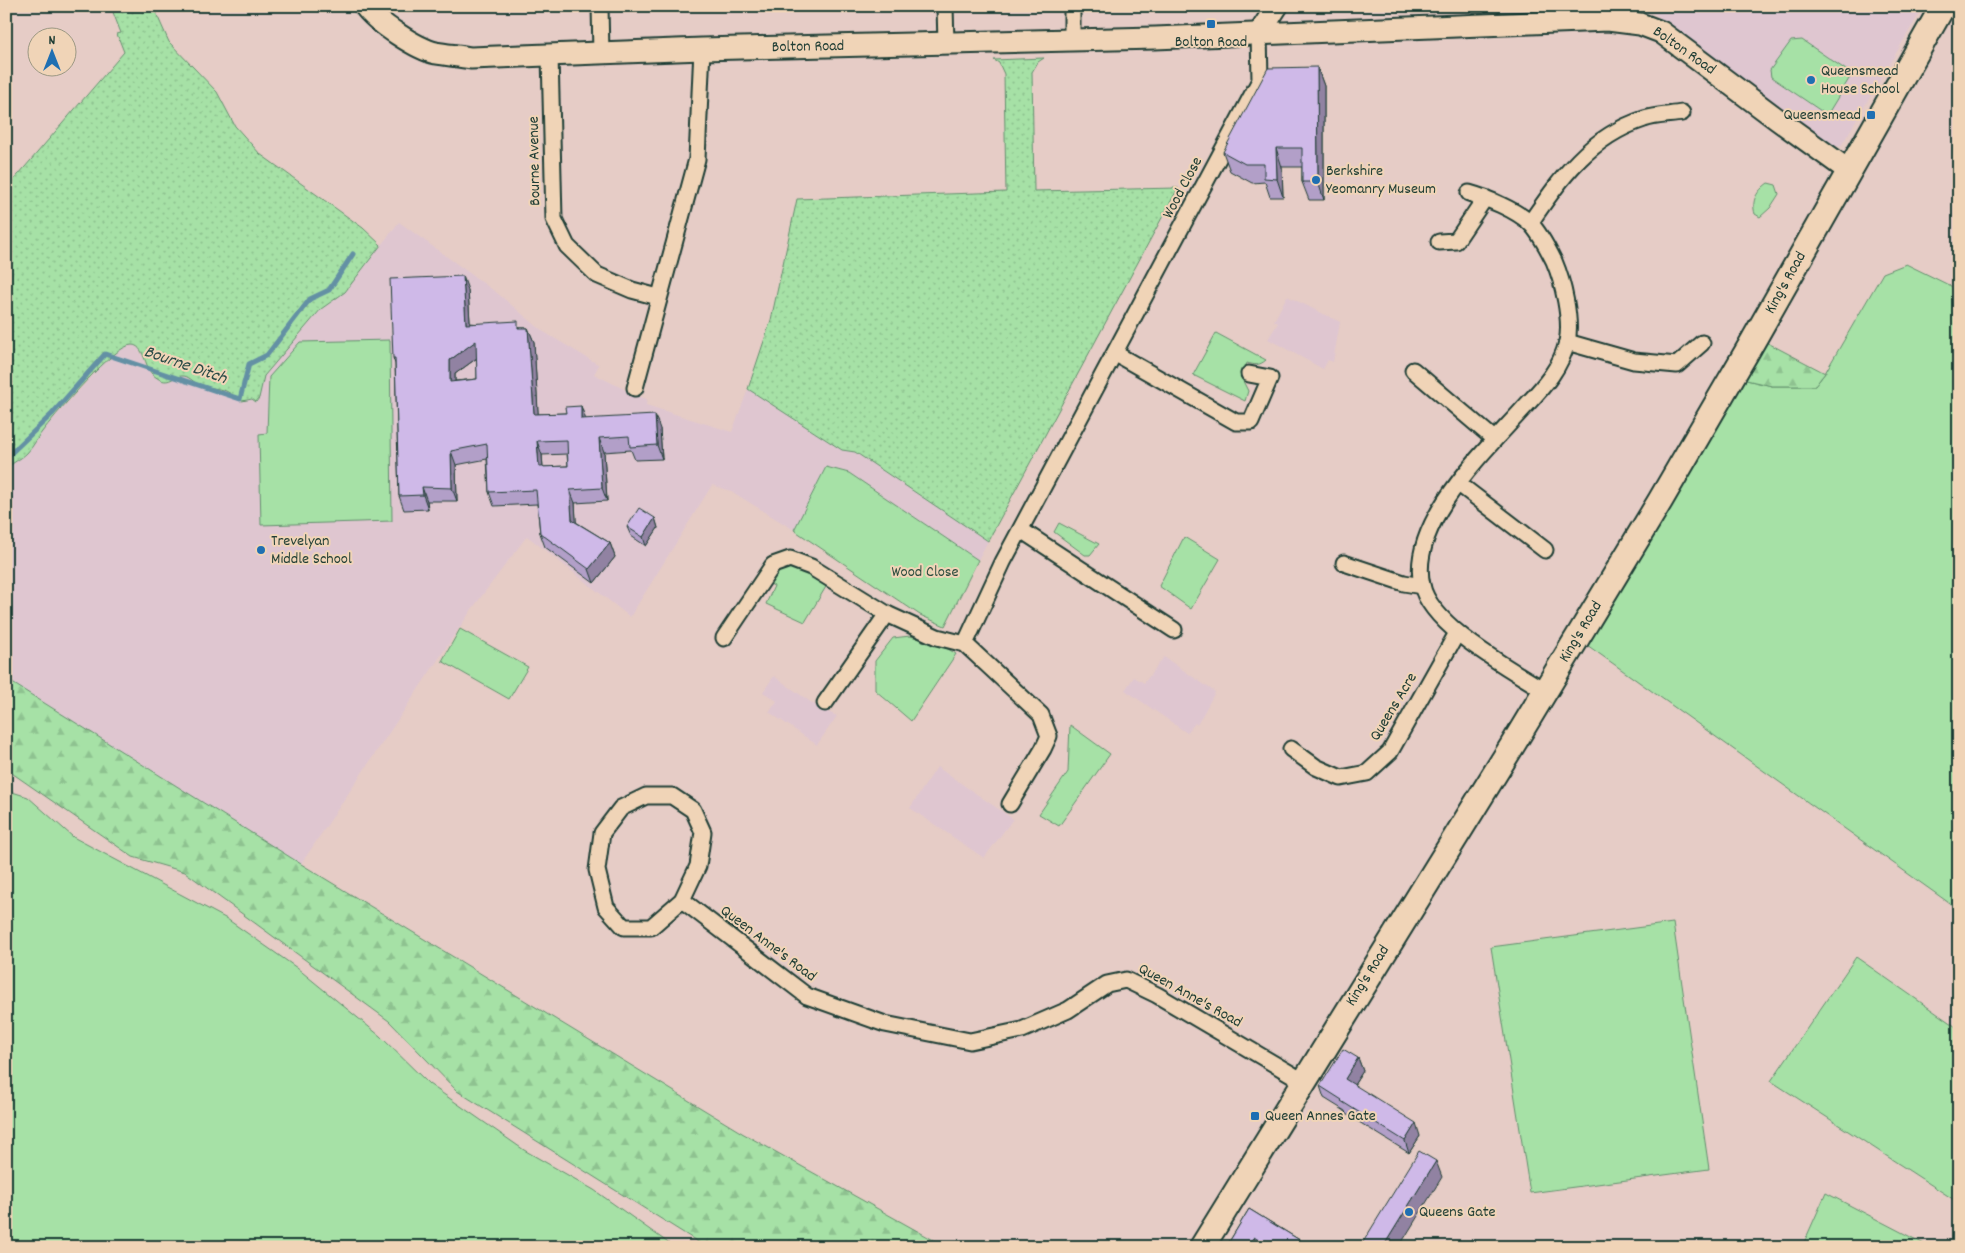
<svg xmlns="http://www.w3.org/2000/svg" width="1965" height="1253" viewBox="0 0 1965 1253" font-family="Dekko,sans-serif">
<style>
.built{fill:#dfc6d0}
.green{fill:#a6e1a6;stroke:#628f6d}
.forest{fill:url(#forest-firs);stroke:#628f6d}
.garden{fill:url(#garden-dots);stroke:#628f6d}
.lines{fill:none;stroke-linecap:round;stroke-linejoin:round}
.stream{stroke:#6390a4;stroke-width:5}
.street-casing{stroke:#1f3d34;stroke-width:19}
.secondary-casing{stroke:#1f3d34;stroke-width:25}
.primary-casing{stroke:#1f3d34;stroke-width:28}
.street{stroke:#f0d4b7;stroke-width:15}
.secondary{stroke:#f0d4b7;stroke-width:21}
.primary{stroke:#f0d4b7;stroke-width:24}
.wall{fill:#b29fc8;stroke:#1f3d34;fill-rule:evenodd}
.shaded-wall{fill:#9182a2;stroke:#1f3d34}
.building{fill:#cfb9e8;stroke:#1f3d34;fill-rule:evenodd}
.poi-dot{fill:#1f6fb2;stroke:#f0d4b7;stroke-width:2}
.labels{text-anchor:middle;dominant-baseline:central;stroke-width:4;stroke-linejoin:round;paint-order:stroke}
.poi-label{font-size:16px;fill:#1f3d34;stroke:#f0d4b7;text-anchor:start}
.street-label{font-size:16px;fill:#1f3d34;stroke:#f0d4b7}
.park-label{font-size:16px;fill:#2c4d3f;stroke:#f0d4b7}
.water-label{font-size:18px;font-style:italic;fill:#2a4b47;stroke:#f0d4b7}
</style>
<defs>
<pattern id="forest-firs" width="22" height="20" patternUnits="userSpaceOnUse" patternTransform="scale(1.25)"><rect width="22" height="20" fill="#a6e1a6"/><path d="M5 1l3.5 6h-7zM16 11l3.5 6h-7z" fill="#8ec290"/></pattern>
<pattern id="garden-dots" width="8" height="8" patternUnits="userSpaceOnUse" patternTransform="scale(1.25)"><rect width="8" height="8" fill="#a6e1a6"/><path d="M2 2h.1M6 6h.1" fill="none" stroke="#8ec290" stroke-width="1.8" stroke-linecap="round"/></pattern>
</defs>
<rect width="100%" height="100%" fill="#e6ccc6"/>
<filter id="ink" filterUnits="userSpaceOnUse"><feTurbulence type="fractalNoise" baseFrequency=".02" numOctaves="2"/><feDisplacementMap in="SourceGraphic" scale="10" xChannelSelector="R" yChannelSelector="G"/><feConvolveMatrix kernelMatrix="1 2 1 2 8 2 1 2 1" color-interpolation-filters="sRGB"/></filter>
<g filter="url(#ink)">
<g class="built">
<polygon points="1559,6 1924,6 1841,146 1826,146 1654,13 1638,10 1555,14"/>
<polygon points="399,222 497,293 544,332 599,365 594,374 624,389 628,393 647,399 646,405 732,432 748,389 842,450 855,452 988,541 978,560 849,473 826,467 794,530 731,491 712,485 630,617 527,536 472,609 301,864 6,679 6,470 11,463 27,453 44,429 101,366 115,353 129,344 135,345 139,348 147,368 185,376 195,383 223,390 248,400 252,399 255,402 259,398 264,376 321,309 345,292"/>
<polygon points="1287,296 1340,322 1333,362 1328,360 1323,369 1268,339 1278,323 1274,321"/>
<polygon points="1164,657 1215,692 1197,725 1195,723 1187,733 1125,690 1134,677 1144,683"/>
<polygon points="774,676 819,708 837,716 817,745 769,712 777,701 763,692"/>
<polygon points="937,767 1013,819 984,858 910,808"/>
</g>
<g class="green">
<polygon points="1802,40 1852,74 1827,115 1771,77 1770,70 1791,41"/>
<path d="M1768 183 1776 185 1779 194 1770 208 1760 217 1755 214C1751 200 1757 191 1768 183Z"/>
<polygon points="1906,264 1959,290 1959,910 1587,645 1695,463 1742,379 1772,386 1815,386 1825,373 1883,273"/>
<path d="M1216 333 1266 360C1259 366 1255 365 1247 363L1241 377 1248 391 1245 401 1193 375Z"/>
<polygon points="390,340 392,521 261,525 259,434 267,433 269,377 300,342"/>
<polygon points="826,467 849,473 978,560 945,626 920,615 794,530"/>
<polygon points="1059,523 1099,544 1090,555 1085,555 1054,532"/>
<polygon points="1184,537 1220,559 1191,609 1159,586"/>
<polygon points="785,563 830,580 805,622 766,604 774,586 762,580"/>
<polygon points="460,629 528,667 509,699 442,661"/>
<path d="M910 636 922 639V641C935 645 945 646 956 654L911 721 875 690V661L893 638Z"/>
<polygon points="1070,725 1110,754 1059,826 1039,814 1068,772"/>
<polygon points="6,790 28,797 73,837 227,919 297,968 380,1036 429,1084 524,1150 594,1190 674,1247 6,1247"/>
<polygon points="1673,923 1709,1169 1530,1193 1491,947"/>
<polygon points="1856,957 1959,1029 1959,1203 1771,1081"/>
<polygon points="1826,1193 1930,1247 1802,1247"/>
</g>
<g class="forest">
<polygon points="1764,341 1825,373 1815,386 1772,386 1742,379"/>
<polygon points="6,679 301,864 742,1133 946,1247 706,1247 457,1091 389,1021 185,872 133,857 6,769"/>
</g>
<g class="garden">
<path d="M153 6 169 42 217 92 235 126 260 154 363 228 381 245 345 292 321 309 264 376 259 398 256 402 252 399 242 401C236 398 232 394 226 391 218 388 208 388 200 385 194 383 190 377 184 376 171 375 169 389 152 374 145 367 144 345 132 345 115 344 57 413 45 428 38 436 34 446 27 453 20 460 12 462 6 470V189L124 52 117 34 121 33 111 7Z"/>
<polygon points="1044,58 1038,62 1032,72 1034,191 1178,188 988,541 855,452 842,450 748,389 771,320 797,199 1006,192 1004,74 999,63 994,60"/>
</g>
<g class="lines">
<polyline class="stream" points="6,458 52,414 105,354 240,399 249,364 267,355 310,299 329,290 353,254"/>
<defs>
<g id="street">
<polyline points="600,6 601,54"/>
<polyline points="945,6 946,44"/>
<polyline points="1072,40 1072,6"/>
<polyline points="550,55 554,219 567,246 597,275 632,290 658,297"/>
<path d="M1469 193C1487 198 1516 210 1530 223 1540 233 1548 249 1554 261 1563 282 1572 320 1567 342 1560 371 1540 390 1521 411 1484 452 1408 524 1422 585 1430 626 1511 669 1545 691"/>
<path d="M1530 223C1561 178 1589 137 1644 119 1655 115 1670 115 1682 113"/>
<polyline points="1439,242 1456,241 1485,198"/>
<polyline points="1567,342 1634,361 1677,365 1702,343"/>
<polyline points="1116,354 1236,422 1251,422 1270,378 1249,374"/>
<polyline points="1413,370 1494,439"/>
<polyline points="635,388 697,159 702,49"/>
<polyline points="1459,484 1545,550"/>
<polyline points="1021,530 1174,630"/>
<polyline points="1344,563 1404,583 1422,586"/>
<polyline points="724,638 773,565 790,559 811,567 887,614 937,637 965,644 1041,715 1049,736 1043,749 1010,804"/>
<polyline points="965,644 1003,562 1260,80 1259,34"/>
<polyline points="825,703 887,614"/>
<polyline points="1291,749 1316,767 1341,778 1367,773 1390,752 1457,633"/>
<polygon points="646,796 672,796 693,810 703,832 698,866 682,900 651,927 624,927 606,907 597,870 602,833 621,808"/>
<polyline points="682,900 807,996 885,1024 970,1041 1022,1030 1068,1010 1107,984 1126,980 1157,995 1303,1081"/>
</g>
<g id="secondary">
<path d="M365 6C376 22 417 49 436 53 448 55 460 56 471 58L702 49 1155 38 1608 20 1640 24 1661 32 1777 119 1849 171"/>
<polyline points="1259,34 1277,6"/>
</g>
<polyline id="primary" points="1202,1247 1512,746 1660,501 1749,348 1943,6"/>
</defs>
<use href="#street" class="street-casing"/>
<use href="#secondary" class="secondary-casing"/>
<use href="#primary" class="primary-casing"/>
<use href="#street" class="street"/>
<use href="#secondary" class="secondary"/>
<use href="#primary" class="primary"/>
</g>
<g class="wall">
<polygon points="1317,67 1324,86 1324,200 1309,200 1302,182 1302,167 1282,167 1283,197 1270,197 1265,182 1252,183 1230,171 1223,152"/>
<path d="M468 290 470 323 520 328H528L534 342 538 414 566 413 581 406 585 419 660 429 662 459 635 460 631 450 604 452 607 501 575 503 576 522 610 543 615 557 594 583 545 547 540 533 537 504 494 506 489 492 487 459 456 465 457 501H427L428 509 404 510 399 496 395 364 393 358ZM477 358V379L455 381V374ZM567 454 568 466 543 467 542 455Z"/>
<polygon points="655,518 658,528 646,546 631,536 627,527"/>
<polygon points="1358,1058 1363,1071 1354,1085 1420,1136 1409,1153 1346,1114 1345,1111 1324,1098 1320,1086"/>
<polygon points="1249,1209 1311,1247 1226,1247"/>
</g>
<g class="shaded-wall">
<polygon points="1317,67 1324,86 1324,200 1318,182"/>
<polygon points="1276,148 1282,167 1283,197 1277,179"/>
<polygon points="463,276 468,290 471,337 466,324"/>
<polygon points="528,328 534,342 539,428 534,414"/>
<polygon points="476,341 481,355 455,374 455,395 450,382 450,360"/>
<polygon points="581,406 586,420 581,419"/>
<polygon points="655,415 660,429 662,459 657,445"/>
<polygon points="599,438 604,452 607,501 602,488"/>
<polygon points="537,441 542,455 544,481 539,467"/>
<polygon points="451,451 456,465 457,501 452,488"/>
<polygon points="422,487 427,501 428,509 423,495"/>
<polygon points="570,490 575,503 577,534 572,520"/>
<polygon points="655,518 658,528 646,546 643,537"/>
<polygon points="610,543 615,557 594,583 589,569"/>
<polygon points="1358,1058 1363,1071 1350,1091 1345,1079"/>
<polygon points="1416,1123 1420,1136 1409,1153 1405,1141"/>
<polygon points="1436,1161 1442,1177 1399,1247 1383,1247"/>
<polygon points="1254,1237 1257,1247 1248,1247"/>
</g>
<g class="building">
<polygon points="1317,67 1318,182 1302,182 1302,148 1276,148 1277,179 1264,178 1264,164 1245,164 1223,152 1268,68"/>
<path d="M463 276 466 324 518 321V328H528L534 414 566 413 565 407 581 406V419L655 415 657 445 630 447 629 436 599 438 602 488 570 490 572 520 610 543 589 569 540 533 536 490 489 492 487 444 451 451 452 488 422 487 423 495 399 496 395 358H393L390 279ZM476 341 477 379 450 382V360ZM567 440 568 466 539 467 537 441Z"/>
<polygon points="639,508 655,518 643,537 627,527"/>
<polygon points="1343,1049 1358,1058 1345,1079 1416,1123 1405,1141 1341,1101 1342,1100 1320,1086"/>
<polygon points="1419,1151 1436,1161 1383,1247 1360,1247"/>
<polygon points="1249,1209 1311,1247 1269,1247 1254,1237 1248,1247 1226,1247"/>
</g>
</g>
<g class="poi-dot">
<rect x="1206" y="19" width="10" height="10" rx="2.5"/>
<circle cx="1811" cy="80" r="5"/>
<rect x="1866" y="110" width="10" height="10" rx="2.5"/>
<circle cx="1316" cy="180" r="5"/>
<circle cx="261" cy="550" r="5"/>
<rect x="1250" y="1111" width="10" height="10" rx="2.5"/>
<circle cx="1409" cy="1212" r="5"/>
</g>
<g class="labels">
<g class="poi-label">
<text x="1211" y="42" text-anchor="middle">Bolton Road</text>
<text x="1821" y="71">Queensmead<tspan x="1821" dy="18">House School</tspan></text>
<text x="1861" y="115" text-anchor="end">Queensmead</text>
<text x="1326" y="171">Berkshire<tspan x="1326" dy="18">Yeomanry Museum</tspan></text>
<text x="271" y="541">Trevelyan<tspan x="271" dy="18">Middle School</tspan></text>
<text x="1265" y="1116">Queen Annes Gate</text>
<text x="1419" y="1212">Queens Gate</text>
</g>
<g class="street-label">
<text transform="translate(808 47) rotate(-1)">Bolton Road</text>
<text transform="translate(1684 51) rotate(35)">Bolton Road</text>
<text transform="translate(535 161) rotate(-91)">Bourne Avenue</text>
<text transform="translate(1183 188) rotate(-62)">Wood Close</text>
<text transform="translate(1786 283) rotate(-61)">King's Road</text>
<text transform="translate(1581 632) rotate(-59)">King's Road</text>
<text transform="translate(1394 707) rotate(-59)">Queens Acre</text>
<text transform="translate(768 944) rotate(37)">Queen Anne's Road</text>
<text transform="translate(1368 976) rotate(-58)">King's Road</text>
<text transform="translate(1190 996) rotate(29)">Queen Anne's Road</text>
</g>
<g class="park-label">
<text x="925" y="572">Wood Close</text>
</g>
<g class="water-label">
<text transform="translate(185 366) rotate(19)">Bourne Ditch</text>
</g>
</g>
<rect width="1965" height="1253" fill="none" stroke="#f0d4b7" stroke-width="25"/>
<rect x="12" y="12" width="1940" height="1228" fill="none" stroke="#1f3d34" stroke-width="2" filter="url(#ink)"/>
<g transform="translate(52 52)"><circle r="24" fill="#f0d4b7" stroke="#9c9883"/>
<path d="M0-4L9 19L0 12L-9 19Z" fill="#1f6fb2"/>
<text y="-8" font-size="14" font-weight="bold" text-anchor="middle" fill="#1f3d34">N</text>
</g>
</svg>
